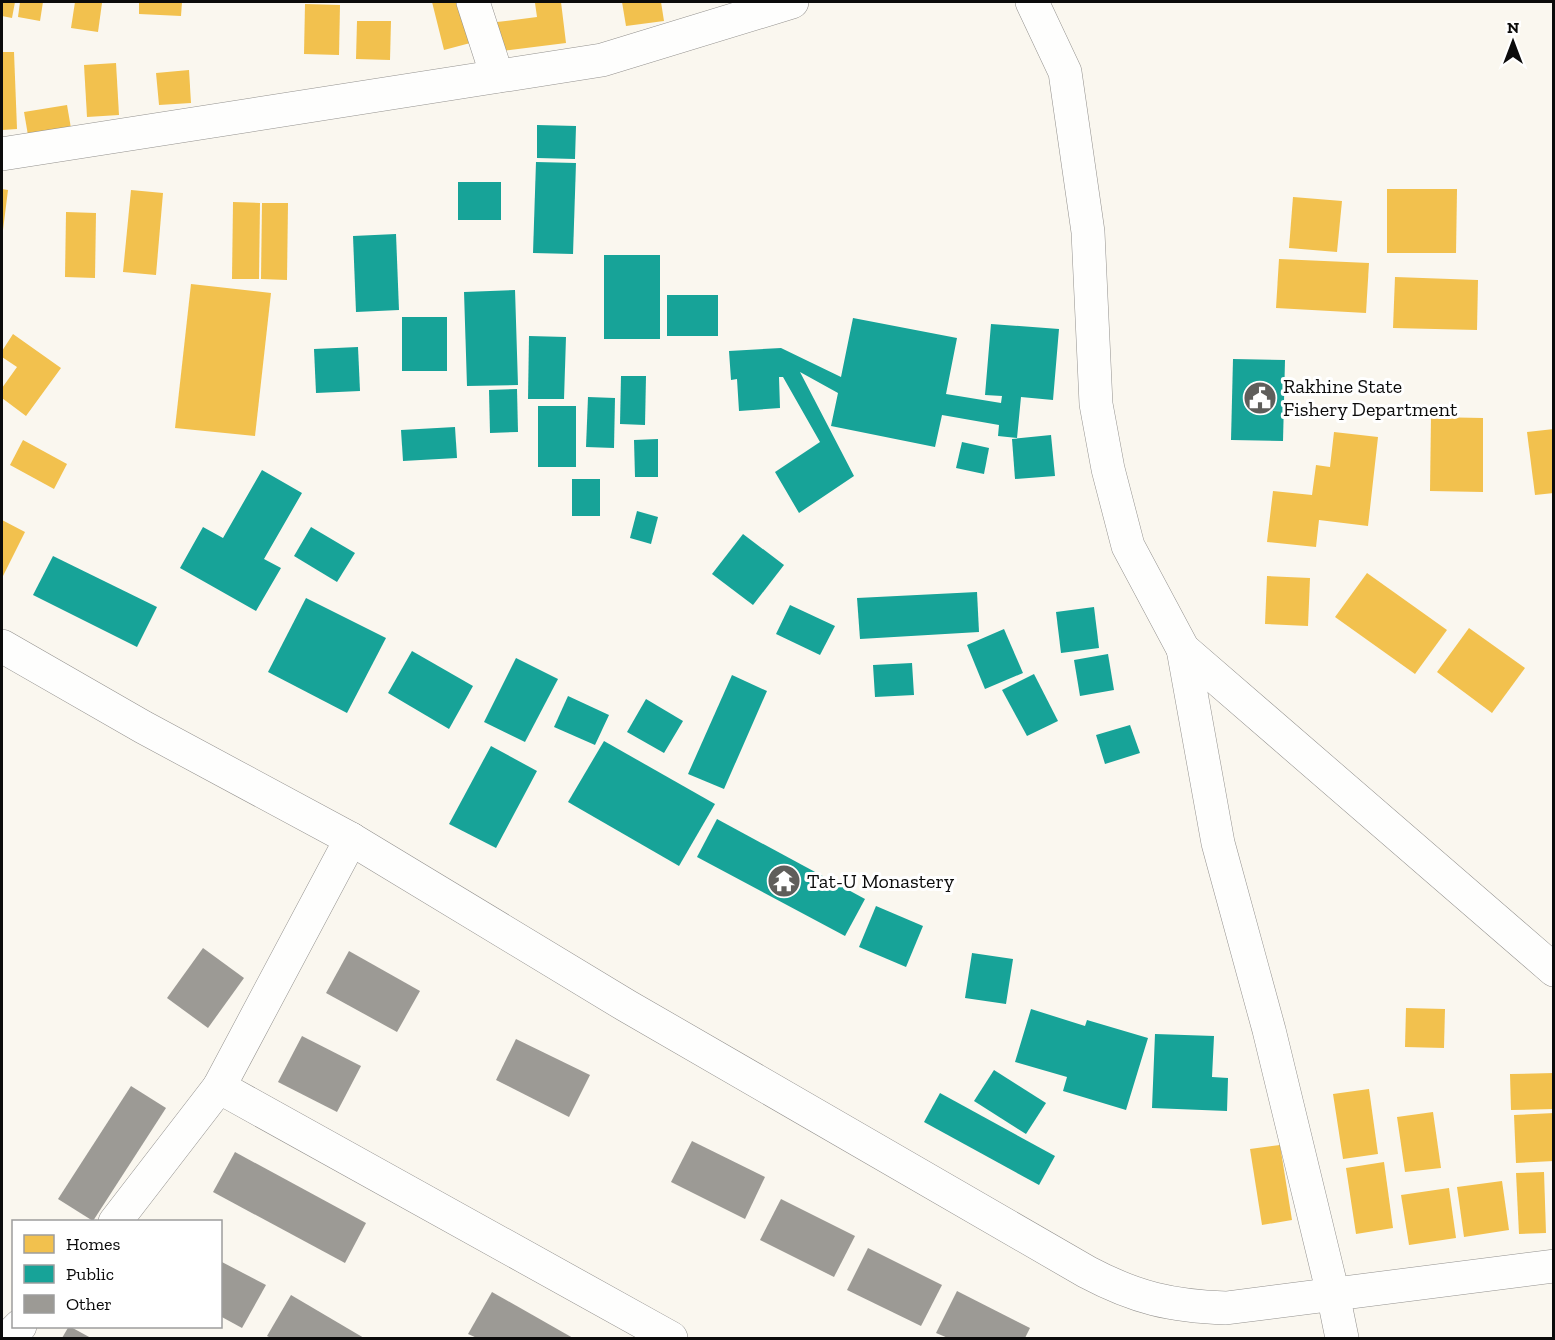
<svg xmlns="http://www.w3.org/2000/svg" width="1555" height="1340" viewBox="0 0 1555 1340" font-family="'Zilla Slab',serif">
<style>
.homes{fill:#f2c14e}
.public{fill:#17a398}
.building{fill:#9c9a95}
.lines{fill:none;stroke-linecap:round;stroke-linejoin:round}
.minor-casing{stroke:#93918e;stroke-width:34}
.minor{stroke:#fefefd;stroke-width:33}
.labels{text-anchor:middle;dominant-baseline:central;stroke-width:6;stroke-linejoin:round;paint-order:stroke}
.poi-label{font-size:20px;fill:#0b0b0b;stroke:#fff;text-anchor:start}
</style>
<rect width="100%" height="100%" fill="#faf7ef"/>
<g class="homes">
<polygon points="2,2 15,2 12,18 2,16"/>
<polygon points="20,2 43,2 40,21 18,17"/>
<polygon points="75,2 102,3 98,32 71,28"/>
<polygon points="139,2 182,2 181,16 139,14"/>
<polygon points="432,2 464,2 474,42 444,50"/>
<polygon points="549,2 561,2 566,43 501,51 497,22 537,17 535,3"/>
<polygon points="622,2 661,2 664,21 626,26"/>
<polygon points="305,4 340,5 339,55 304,54"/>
<polygon points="357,21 391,21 390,60 356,59"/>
<polygon points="2,52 14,52 17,129 2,130"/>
<polygon points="116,63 119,115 87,117 84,65"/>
<polygon points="189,70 191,103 159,105 156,73"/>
<polygon points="67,105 72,134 29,141 24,112"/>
<polygon points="2,189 8,190 3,230 2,230"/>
<polygon points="1387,189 1457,189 1456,253 1387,253"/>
<polygon points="131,190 163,193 156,275 123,272"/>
<polygon points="1293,197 1342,201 1337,252 1289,248"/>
<polygon points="233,202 260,203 259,279 232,279"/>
<polygon points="262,203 288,203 287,280 261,279"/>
<polygon points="66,212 96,213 95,278 65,277"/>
<polygon points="1279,259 1369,263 1366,313 1276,308"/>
<polygon points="1395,277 1478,280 1477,330 1393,328"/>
<polygon points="191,284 271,293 255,436 175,428"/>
<polygon points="13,334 61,368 26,416 2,398 2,388 17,367 2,357 2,351"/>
<polygon points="1431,417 1483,418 1483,492 1430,491"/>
<polygon points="1554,429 1554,493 1535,495 1527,432"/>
<polygon points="1334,432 1378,437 1368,526 1319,520 1316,547 1267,542 1273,491 1312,495 1316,465 1330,467"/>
<polygon points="23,440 67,464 54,489 10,465"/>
<polygon points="2,520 25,532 2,578"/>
<polygon points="1367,573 1447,630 1415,674 1335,617"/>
<polygon points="1267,576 1310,578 1308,626 1265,624"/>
<polygon points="1469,628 1525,668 1492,713 1437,672"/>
<polygon points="1406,1008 1445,1009 1444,1048 1405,1047"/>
<polygon points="1554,1073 1554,1109 1511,1110 1510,1074"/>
<polygon points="1369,1089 1378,1154 1343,1159 1333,1094"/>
<polygon points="1433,1112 1441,1168 1405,1172 1397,1117"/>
<polygon points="1554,1113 1554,1161 1516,1163 1514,1115"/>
<polygon points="1280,1145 1292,1220 1262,1225 1250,1149"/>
<polygon points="1384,1162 1393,1228 1356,1234 1346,1168"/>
<polygon points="1544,1172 1546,1233 1519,1234 1516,1173"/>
<polygon points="1502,1181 1509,1230 1464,1237 1457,1187"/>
<polygon points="1449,1188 1456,1238 1409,1245 1401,1195"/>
</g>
<g class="public">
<polygon points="537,125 576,126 575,159 537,158"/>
<polygon points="536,162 576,163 573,254 533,253"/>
<rect x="458" y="182" width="43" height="38"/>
<polygon points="396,234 399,310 356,312 353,236"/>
<rect x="604" y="255" width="56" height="84"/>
<polygon points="515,290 518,385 467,386 464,292"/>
<rect x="667" y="295" width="51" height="41"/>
<rect x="402" y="317" width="45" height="54"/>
<polygon points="853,318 957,338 946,394 1001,403 1002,396 985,395 991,324 1059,329 1053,400 1021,397 1017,438 998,436 999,425 942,415 935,447 831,426 838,393 800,372 854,476 799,513 775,472 820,442 783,377 779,377 780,408 739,411 737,379 731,380 729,351 781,348 841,377"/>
<polygon points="529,336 566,337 564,399 528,399"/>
<polygon points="358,347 360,391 316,393 314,349"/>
<polygon points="1233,359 1285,360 1283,441 1231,440"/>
<polygon points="621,376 646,376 645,425 620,424"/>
<polygon points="517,389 518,432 490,433 489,390"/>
<polygon points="588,397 615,398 614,448 586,447"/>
<rect x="538" y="406" width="38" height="61"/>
<polygon points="455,427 457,458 403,461 401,430"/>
<polygon points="1051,435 1055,476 1015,479 1012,439"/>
<polygon points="658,439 658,477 635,477 634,440"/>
<polygon points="962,442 989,448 984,474 956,468"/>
<polygon points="262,470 302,493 264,559 281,568 256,611 180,568 203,527 223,538"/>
<rect x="572" y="479" width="28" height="37"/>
<polygon points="637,511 658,517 651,544 630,538"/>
<polygon points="311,527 355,553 337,582 294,556"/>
<polygon points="743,534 784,565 753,605 712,574"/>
<polygon points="53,556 157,607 137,647 33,595"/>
<polygon points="977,592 979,632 860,639 857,598"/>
<polygon points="306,598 386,638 347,713 268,672"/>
<polygon points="790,605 835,626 820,655 776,634"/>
<polygon points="1094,607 1099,648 1061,653 1056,612"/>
<polygon points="1004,629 1023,673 985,689 967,645"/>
<polygon points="412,651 473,686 449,729 388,693"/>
<polygon points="1108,654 1114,690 1080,696 1074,660"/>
<polygon points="516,658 558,679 525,742 484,722"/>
<polygon points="912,663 914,695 875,697 873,665"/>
<polygon points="1034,674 1058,721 1027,736 1002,690"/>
<polygon points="732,675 767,691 724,789 688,774"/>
<polygon points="568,696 609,715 595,745 554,727"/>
<polygon points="646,699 683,721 664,753 627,732"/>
<polygon points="1130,725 1140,753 1105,764 1096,735"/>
<polygon points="604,741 715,804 679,866 568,802"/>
<polygon points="491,746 537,771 496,848 449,824"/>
<polygon points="717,819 865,899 845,936 697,857"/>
<polygon points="876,906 923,926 906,967 859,947"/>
<polygon points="972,953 1013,959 1006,1004 965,998"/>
<polygon points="1031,1009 1085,1026 1087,1020 1148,1038 1126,1110 1063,1091 1067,1077 1015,1062"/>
<polygon points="1155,1034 1214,1036 1212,1077 1228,1078 1227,1111 1152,1108"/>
<polygon points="994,1070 1046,1103 1026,1134 974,1101"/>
<polygon points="940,1093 1055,1156 1039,1185 924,1122"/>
</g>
<g class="building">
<polygon points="203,948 244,978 208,1028 167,998"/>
<polygon points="349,951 420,991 397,1032 326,993"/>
<polygon points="302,1036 361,1066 337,1112 278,1082"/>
<polygon points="516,1039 590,1075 569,1117 496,1080"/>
<polygon points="131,1086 166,1108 93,1221 58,1199"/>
<polygon points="692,1141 765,1177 745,1219 671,1182"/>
<polygon points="235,1152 366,1223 345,1263 213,1192"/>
<polygon points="781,1199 855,1236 834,1277 760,1240"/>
<polygon points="868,1248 942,1285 921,1326 847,1290"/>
<polygon points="220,1261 266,1285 242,1328 220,1316"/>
<polygon points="957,1291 1030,1328 1025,1338 948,1338 936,1333"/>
<polygon points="492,1292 573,1338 477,1338 468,1334"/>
<polygon points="291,1295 364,1338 271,1338 267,1336"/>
<polygon points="69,1326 91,1338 62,1338"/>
</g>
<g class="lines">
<defs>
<g id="minor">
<polyline points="473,2 497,76"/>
<polyline points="1032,2 1065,72 1088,232 1096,404 1108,469 1128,546 1183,649 1554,970"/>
<polyline points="2,154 602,60 792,2"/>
<path d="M2 646 143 727 351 839 627 1006 1087 1272C1136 1298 1171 1306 1226 1308L1554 1266"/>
<polyline points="1183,649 1218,843 1269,1030 1333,1294 1342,1338"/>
<polyline points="219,1087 351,839"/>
<polyline points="115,1222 219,1087 671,1338"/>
<polyline points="8,1338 20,1326"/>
</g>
</defs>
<use href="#minor" class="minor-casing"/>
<use href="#minor" class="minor"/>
</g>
<defs>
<symbol id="civic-disc" viewBox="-11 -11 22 22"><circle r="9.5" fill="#5f5e5b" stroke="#fff"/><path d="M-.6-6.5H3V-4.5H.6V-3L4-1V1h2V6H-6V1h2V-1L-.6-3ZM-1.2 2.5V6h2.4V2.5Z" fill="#fff"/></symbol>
<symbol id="temple-disc" viewBox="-11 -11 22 22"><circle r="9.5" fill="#5f5e5b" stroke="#fff"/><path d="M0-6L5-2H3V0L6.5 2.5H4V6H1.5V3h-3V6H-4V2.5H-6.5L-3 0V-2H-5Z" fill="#fff"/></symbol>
</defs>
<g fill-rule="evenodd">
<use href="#civic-disc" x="1241" y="379" width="38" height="38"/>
<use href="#temple-disc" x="765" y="862" width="38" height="38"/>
</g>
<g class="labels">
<g class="poi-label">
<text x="1283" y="386">Rakhine State<tspan x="1283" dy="23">Fishery Department</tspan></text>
<text x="807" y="881">Tat-U Monastery</text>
</g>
</g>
<rect width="1555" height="1340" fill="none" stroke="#0b0b0b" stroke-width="6"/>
<rect x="12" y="1220" width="210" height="108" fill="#ffffff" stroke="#9d9d9d" stroke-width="1.5"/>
<rect x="24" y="1235" width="30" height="18" fill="#f2c14e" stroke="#9d9d9d" stroke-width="1.5"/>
<text x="66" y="1250" font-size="18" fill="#0b0b0b">Homes</text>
<rect x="24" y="1265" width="30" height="18" fill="#17a398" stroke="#9d9d9d" stroke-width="1.5"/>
<text x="66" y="1280" font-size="18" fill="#0b0b0b">Public</text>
<rect x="24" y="1295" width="30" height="18" fill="#9c9a95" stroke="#9d9d9d" stroke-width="1.5"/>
<text x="66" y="1310" font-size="18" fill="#0b0b0b">Other</text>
<g transform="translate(1513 42)" stroke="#ffffff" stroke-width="4.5" paint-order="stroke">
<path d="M0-4.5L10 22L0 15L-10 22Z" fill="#0b0b0b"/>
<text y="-9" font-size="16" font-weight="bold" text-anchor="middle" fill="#0b0b0b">N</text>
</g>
</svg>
